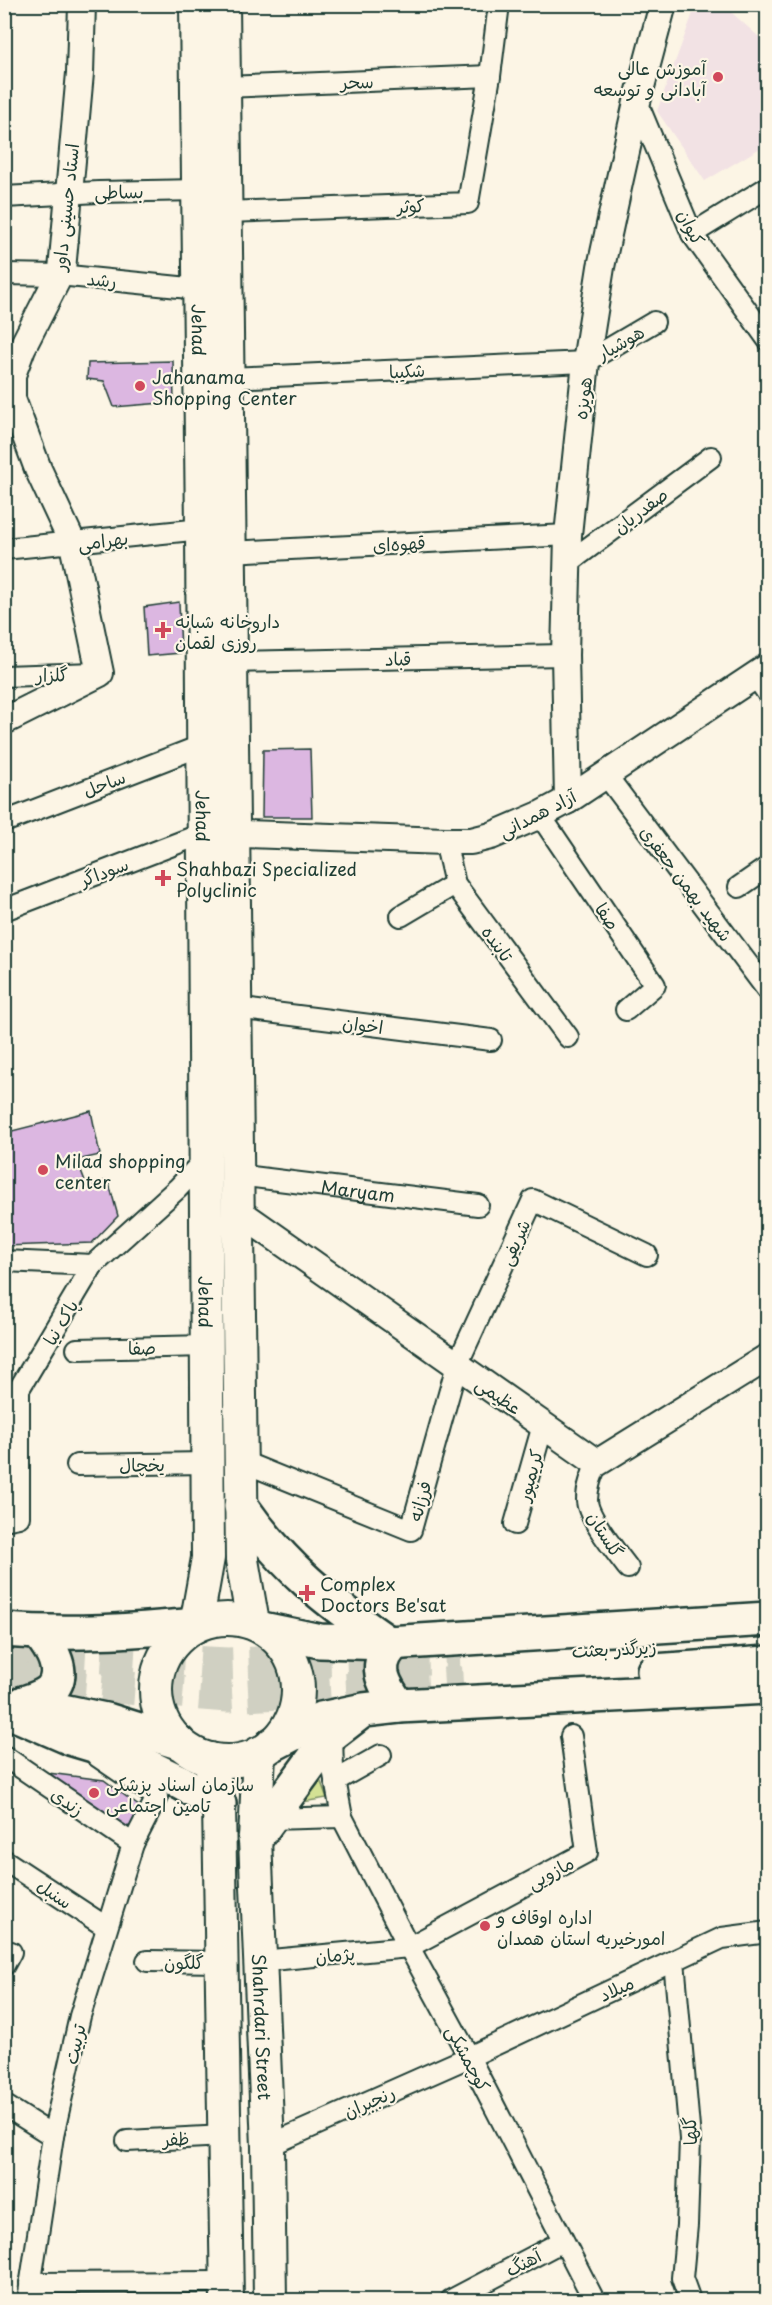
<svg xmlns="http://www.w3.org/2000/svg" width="772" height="2305" viewBox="0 0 772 2305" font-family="'Playpen Sans','Playpen Sans Arabic',sans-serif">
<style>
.built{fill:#f2e2e4}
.green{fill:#d4e194;stroke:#7a8f64;stroke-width:1.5}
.building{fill:#dcb7e1;stroke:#1f3d34;stroke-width:1.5}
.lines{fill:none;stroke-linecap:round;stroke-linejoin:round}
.trunk-tunnel{stroke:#d0d0c2;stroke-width:33;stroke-dasharray:33 16;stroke-linecap:butt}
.minor-casing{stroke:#1f3d34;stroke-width:24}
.tertiary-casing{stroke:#1f3d34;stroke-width:30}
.primary-casing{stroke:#1f3d34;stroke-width:36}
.trunk-casing{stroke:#1f3d34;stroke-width:38}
.minor{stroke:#fcf5e5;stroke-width:20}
.tertiary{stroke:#fcf5e5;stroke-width:26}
.primary{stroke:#fcf5e5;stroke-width:32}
.trunk{stroke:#fcf5e5;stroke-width:33}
.poi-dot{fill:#d1495b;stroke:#fcf5e5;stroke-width:2}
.labels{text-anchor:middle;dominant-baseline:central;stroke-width:4.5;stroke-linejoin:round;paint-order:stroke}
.poi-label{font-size:18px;fill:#1f3d34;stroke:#fcf5e5;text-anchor:start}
.street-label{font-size:18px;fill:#1f3d34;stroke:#fcf5e5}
</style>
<rect width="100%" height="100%" fill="#fcf5e5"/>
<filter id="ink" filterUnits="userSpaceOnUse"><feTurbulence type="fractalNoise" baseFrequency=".0167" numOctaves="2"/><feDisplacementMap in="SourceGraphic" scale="12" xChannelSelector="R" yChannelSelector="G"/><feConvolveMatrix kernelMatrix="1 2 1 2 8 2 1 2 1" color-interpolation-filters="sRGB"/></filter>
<g filter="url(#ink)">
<polygon class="built" points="696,5 723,5 767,44 767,144 705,181 657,111"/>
<polygon class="green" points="318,1774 327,1798 291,1804"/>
<g class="building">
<polygon points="173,361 174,402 114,407 104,381 87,379 88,363"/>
<polygon points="179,602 181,653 147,656 144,607"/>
<polygon points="310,749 312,817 262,817 263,750"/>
<polygon points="91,1111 100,1155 77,1160 87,1186 108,1180 118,1216 92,1243 4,1246 4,1133"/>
<polygon points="48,1773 104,1780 140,1807 133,1825 120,1829 44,1780"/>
</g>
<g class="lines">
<g class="trunk-tunnel">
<polyline points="4,1651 227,1664 460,1657"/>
<polyline points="4,1678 228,1696 463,1683"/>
</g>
<defs>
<g id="minor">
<polyline points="224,87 490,76"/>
<polyline points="637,102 692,234 768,340"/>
<polyline points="4,197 99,192 198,190"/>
<polyline points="226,212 468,203 490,76 499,4"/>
<polyline points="692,234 768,187"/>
<polyline points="4,274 59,275 199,289"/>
<polyline points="228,378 586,362 654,322"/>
<polyline points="4,549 202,529"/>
<polyline points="230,552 568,535"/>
<polyline points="568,563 711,457"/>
<polyline points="231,662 565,655"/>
<polyline points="755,675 768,694"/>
<polyline points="4,676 95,673"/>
<polyline points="606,775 768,991"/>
<polyline points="540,815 655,985 626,1010"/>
<polyline points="4,822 203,745"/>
<polyline points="445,841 455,884 568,1037"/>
<polyline points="739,887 768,867"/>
<polyline points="4,910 204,833"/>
<polyline points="401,916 455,884"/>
<polyline points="235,1008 491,1040"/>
<path id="s1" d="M237 1175 478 1205"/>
<polyline points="4,1261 93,1265"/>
<polyline points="77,1349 207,1346"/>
<polyline points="241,1461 411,1530 457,1365 533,1200 647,1255"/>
<path d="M597 1463C592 1475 587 1487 587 1500 587 1517 617 1553 628 1568"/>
<polyline points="77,1465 207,1463"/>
<polyline points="4,1520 19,1517 19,1389 93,1265 178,1188 205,1159"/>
<polyline points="515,1524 543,1425"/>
<polyline points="332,1736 333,1769 342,1817 409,1947 469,2057 594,2300"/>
<polyline points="4,1756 133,1844"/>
<polyline points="335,1781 381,1755"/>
<polyline points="269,1819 342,1817"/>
<polyline points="4,1860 106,1927"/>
<polyline points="147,1961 222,1962"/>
<polyline points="261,1961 409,1947 587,1852 571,1736"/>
<polyline points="674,1961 690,2139 687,2225 682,2278 690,2300"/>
<polyline points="4,1965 11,1952"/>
<polyline points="4,2105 53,2136"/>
<polyline points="127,2141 225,2136"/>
<polyline points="268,2146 469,2057 722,1938 768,1932"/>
<polyline points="30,2283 227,2282"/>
<polyline points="28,2300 53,2136 80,2016 133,1844 157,1797 97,1756"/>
<polyline points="451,2300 563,2241"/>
</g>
<g id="tertiary">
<polyline points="4,721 100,673 73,544 38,469 12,399 12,375 22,348 62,270 80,73 82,4"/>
<polyline points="568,800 565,655 568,535 586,362 601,267 619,183 637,102 663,4"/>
<polyline points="216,833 445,841 471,841 491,836 540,815 568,800 768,667"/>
<polyline points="238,1211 597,1463 768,1357"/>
</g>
<g id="primary">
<path id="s2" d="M196 4 202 529 208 1558 196 1625"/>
<polyline points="223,4 242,1560 253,1623"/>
<circle cx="227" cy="1690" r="71"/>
<path id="s3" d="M259 1753 255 1839 268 2146 270 2300"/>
<polyline points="210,1759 219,1804 227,2300"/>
</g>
<g id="trunk">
<path d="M241 1506C284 1568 327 1601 388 1643"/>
<path d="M4 1630C69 1635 132 1631 196 1625"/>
<polyline points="267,1630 320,1641 388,1643 768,1619"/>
<path d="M395 1643C371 1664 383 1684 399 1706"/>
<polyline points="654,1671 768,1663"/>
<polyline points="24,1703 110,1721 178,1742"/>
<path d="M24 1703C32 1700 44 1697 51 1690 67 1672 51 1648 39 1633"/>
<polyline points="4,1709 73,1739 120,1753 178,1781 219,1804"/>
<polyline points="273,1744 321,1719 364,1710 399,1706 768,1687"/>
<polyline points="255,1839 332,1734 358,1714"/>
</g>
</defs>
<use href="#minor" class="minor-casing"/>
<use href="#tertiary" class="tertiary-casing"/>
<use href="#primary" class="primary-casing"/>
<use href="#trunk" class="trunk-casing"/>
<use href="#minor" class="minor"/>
<use href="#tertiary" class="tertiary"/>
<use href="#primary" class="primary"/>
<use href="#trunk" class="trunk"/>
</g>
</g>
<g class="poi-dot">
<circle cx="718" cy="77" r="6"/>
<circle cx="140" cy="386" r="6"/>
<path d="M160 621h6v6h6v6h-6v6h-6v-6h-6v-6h6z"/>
<path d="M160 869h6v6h6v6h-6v6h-6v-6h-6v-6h6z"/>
<circle cx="43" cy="1170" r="6"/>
<path d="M304 1584h6v6h6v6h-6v6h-6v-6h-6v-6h6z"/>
<circle cx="94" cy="1793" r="6"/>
<circle cx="485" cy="1926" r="6"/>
</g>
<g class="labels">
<g class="poi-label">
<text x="706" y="67" text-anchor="end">آموزش عالی<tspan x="706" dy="21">آبادانی و توسعه</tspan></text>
<text x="152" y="376">Jahanama<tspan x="152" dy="21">Shopping Center</tspan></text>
<text x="175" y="620">داروخانه شبانه<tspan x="175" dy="21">روزی لقمان</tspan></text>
<text x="176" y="868">Shahbazi Specialized<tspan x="176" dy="21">Polyclinic</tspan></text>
<text x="55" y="1160">Milad shopping<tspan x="55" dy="21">center</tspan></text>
<text x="320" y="1583">Complex<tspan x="320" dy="21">Doctors Be'sat</tspan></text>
<text x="106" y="1783">سازمان اسناد پزشکی<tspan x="106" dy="21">تامین اجتماعی</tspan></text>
<text x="497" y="1916">اداره اوقاف و<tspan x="497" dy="21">امورخیریه استان همدان</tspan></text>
</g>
<g class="street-label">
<text transform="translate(357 81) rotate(-2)">سحر</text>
<text transform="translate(119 191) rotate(-1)">بساطی</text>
<text transform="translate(411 205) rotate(-2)">کوثر</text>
<text transform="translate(65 207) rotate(-84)">استاد حسینی داور</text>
<text transform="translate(692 227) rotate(63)">کیوان</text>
<text transform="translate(102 279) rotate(6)">رشد</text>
<text stroke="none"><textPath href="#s2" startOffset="326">Jehad</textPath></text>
<text transform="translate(620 342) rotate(-30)">هوشیار</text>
<text transform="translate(407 370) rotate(-3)">شکیبا</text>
<text transform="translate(582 398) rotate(-83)">هویزه</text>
<text transform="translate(640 510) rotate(-37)">صفدریان</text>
<text transform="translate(103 540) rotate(-7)">بهرامی</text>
<text transform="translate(399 543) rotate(-3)">قهوه‌ای</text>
<text transform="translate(398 658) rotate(-1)">قباد</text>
<text transform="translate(52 674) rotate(-1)">گلزار</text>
<text transform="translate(104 783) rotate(-21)">ساحل</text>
<text transform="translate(537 813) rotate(-27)">آزاد همدانی</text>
<text stroke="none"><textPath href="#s2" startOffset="812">Jehad</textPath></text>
<text transform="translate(104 871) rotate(-21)">سوداگر</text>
<text transform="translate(687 883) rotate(53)">شهید بهمن جعفری</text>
<text transform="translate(608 916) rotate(56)">صفا</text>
<text transform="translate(498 943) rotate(54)">تابنده</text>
<text transform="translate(363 1024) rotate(7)">اخوان</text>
<text stroke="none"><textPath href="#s1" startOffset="122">Maryam</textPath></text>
<text transform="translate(514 1242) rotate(-65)">شریفی</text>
<text stroke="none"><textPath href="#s2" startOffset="1298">Jehad</textPath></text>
<text transform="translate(60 1322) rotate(-59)">پاک نیا</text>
<text transform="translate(142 1347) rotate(-1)">صفا</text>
<text transform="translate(499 1395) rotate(35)">عظیمی</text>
<text transform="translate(142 1464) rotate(-1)">یخچال</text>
<text transform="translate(529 1475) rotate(-74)">کریمپور</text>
<text transform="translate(419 1501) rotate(-74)">فرزانه</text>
<text transform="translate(606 1534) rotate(58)">گلستان</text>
<text transform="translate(614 1648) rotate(-3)">زیرگذر بعثت</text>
<text transform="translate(68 1801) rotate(35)">زندی</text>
<text transform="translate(550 1872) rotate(-28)">مازویی</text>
<text transform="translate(55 1893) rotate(34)">سنبل</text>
<text transform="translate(335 1954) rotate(-5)">پژمان</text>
<text x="184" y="1961">گلگون</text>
<text transform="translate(616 1988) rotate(-25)">میلاد</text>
<text stroke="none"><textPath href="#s3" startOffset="274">Shahrdari Street</textPath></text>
<text transform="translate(74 2044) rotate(-77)">تربیت</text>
<text transform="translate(469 2058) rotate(62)">کوچمشکی</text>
<text transform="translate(369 2101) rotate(-24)">رنجبران</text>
<text transform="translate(689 2131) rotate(-93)">گلها</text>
<text transform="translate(176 2138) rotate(-3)">ظفر</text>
<text transform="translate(523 2262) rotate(-28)">آهنگ</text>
</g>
</g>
<rect width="772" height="2305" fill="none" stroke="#fcf5e5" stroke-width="24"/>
<rect x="12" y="12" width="748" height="2281" fill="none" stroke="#1f3d34" stroke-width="2" filter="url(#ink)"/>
</svg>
